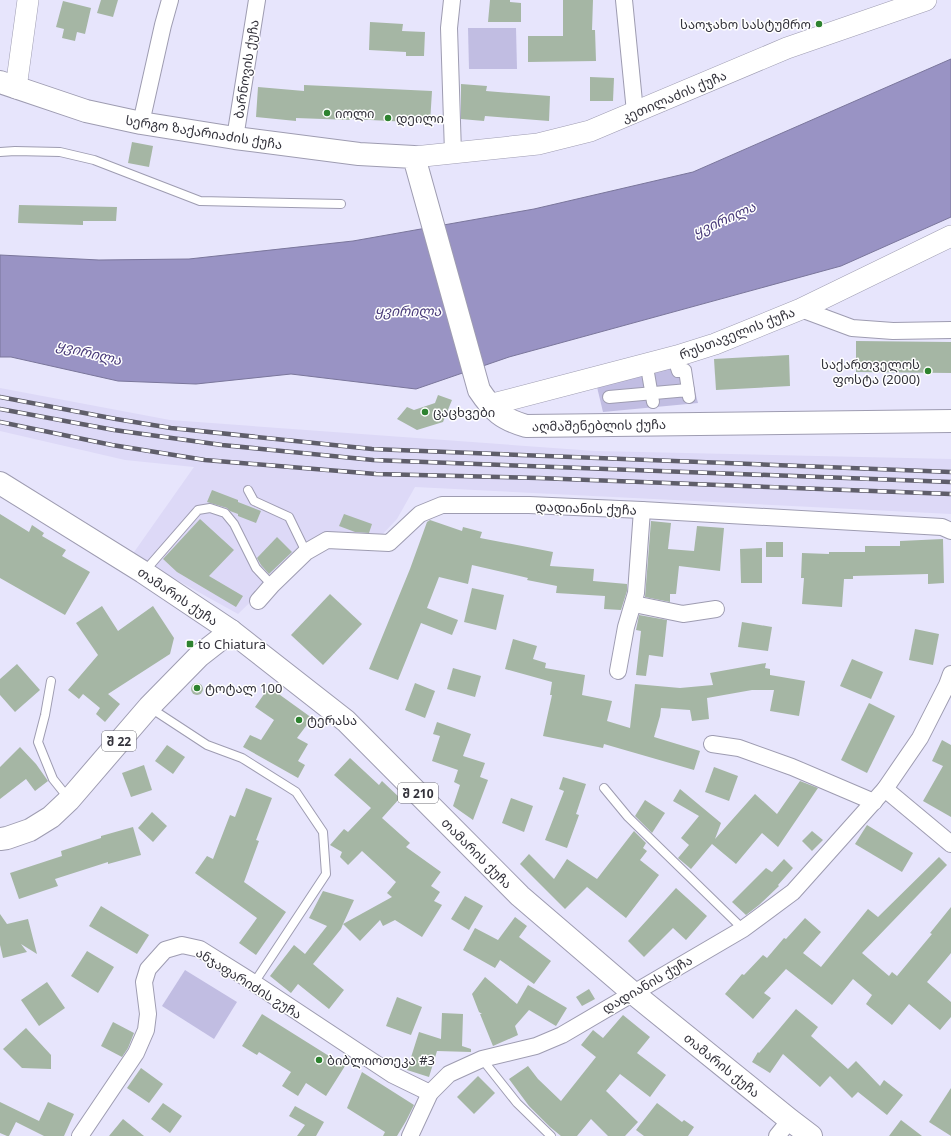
<svg xmlns="http://www.w3.org/2000/svg" width="951" height="1136" viewBox="0 0 951 1136" font-family="'Noto Sans','Noto Sans Georgian',sans-serif">
<style>
.built{fill:#ddd9f7}
.green{fill:#c1bde2}
.water{fill:#9993c4;stroke:#7a769b}
.building{fill:#a5b6a4}
.lines{fill:none;stroke-linecap:round;stroke-linejoin:round}
.service-casing{stroke:#9e9cb1;stroke-width:10}
.pedestrian-casing{stroke:#9e9cb1;stroke-width:14}
.minor-casing{stroke:#9e9cb1;stroke-width:18}
.tertiary-casing{stroke:#9e9cb1;stroke-width:22}
.secondary-casing{stroke:#9e9cb1;stroke-width:24}
.primary-casing{stroke:#9e9cb1;stroke-width:24}
.service{stroke:#fff;stroke-width:8}
.pedestrian{stroke:#fff;stroke-width:12}
.minor{stroke:#fff;stroke-width:16}
.tertiary{stroke:#fff;stroke-width:21}
.secondary{stroke:#fff;stroke-width:22}
.primary{stroke:#fff;stroke-width:22}
.rail-casing{stroke:#5f5e6a;stroke-width:4.5}
.rail{stroke:#fff;stroke-width:3;stroke-dasharray:9;stroke-linecap:butt}
.poi-dot{fill:#2d822f;stroke:#fff;stroke-width:1.5}
.labels{text-anchor:middle;dominant-baseline:central;stroke-width:3;stroke-linejoin:round;paint-order:stroke}
.shield{fill:#fff;stroke:#707076;stroke-width:1}
.shield-label{font-size:12px;font-weight:bold;fill:#33323b}
.poi-label{font-size:13px;fill:#33323b;stroke:#fff;text-anchor:start}
.street-label{font-size:13px;fill:#33323b;stroke:#fff}
.water-label{font-size:14px;font-style:italic;fill:#493b7a;stroke:#fff}
</style>
<rect width="100%" height="100%" fill="#e7e5fc"/>
<polygon class="built" points="0,388 170,420 595,451 951,459 951,514 415,487 397,519 378,539 316,538 238,614 132,555 194,467 125,460 0,431"/>
<g class="green">
<polygon points="468,28 516,28 517,69 469,69"/>
<polygon points="687,361 698,403 603,412 597,387"/>
<polygon points="185,970 237,1002 214,1039 162,1006"/>
</g>
<polygon class="water" points="951,59 951,217 841,266 509,357 416,389 291,374 196,384 118,381 11,357 0,357 0,255 99,260 189,259 353,241 534,209 693,172"/>
<g class="building">
<polygon points="101,0 118,0 113,17 97,13"/>
<polygon points="490,0 510,0 510,2 521,3 521,22 488,22"/>
<polygon points="563,0 593,0 592,30 595,30 596,61 528,62 528,36 563,36"/>
<polygon points="63,1 91,8 85,34 77,32 75,41 62,38 64,29 56,27"/>
<polygon points="370,22 403,24 402,31 425,32 424,56 406,56 406,52 369,50"/>
<polygon points="590,77 614,78 613,101 590,101"/>
<polygon points="461,84 487,86 486,91 550,96 549,121 485,116 484,121 461,119"/>
<polygon points="304,85 432,91 430,123 350,119 350,120 296,118 296,121 256,117 258,87 304,91"/>
<polygon points="132,142 153,146 149,167 128,163"/>
<polygon points="19,205 117,207 116,221 83,221 83,225 18,223"/>
<polygon points="856,341 951,342 951,373 856,372"/>
<polygon points="789,355 790,386 716,390 714,359"/>
<polygon points="438,395 452,400 443,422 417,430 397,419 407,407 414,410 435,403"/>
<polygon points="212,490 238,500 238,502 261,511 256,523 238,516 238,514 230,511 227,508 207,502"/>
<polygon points="0,514 29,532 32,525 44,533 42,536 66,550 62,556 90,572 65,615 0,578"/>
<polygon points="344,514 372,524 369,533 355,532 339,526"/>
<polygon points="200,519 234,550 209,576 243,596 236,607 177,572 163,559"/>
<polygon points="430,520 462,531 463,527 482,532 480,538 553,552 550,566 594,569 593,581 627,584 627,591 621,610 604,609 605,596 556,593 557,586 527,580 528,578 472,565 468,584 439,577 427,608 458,620 452,635 421,623 398,680 369,669 410,569 427,522"/>
<polygon points="651,521 671,523 668,549 694,551 697,526 724,528 720,571 679,566 676,594 670,594 670,602 645,597"/>
<polygon points="277,537 292,552 269,574 261,565 257,558"/>
<polygon points="943,539 944,583 928,584 928,574 853,576 853,579 844,579 842,607 802,604 804,578 801,578 802,553 829,554 829,552 865,552 865,546 900,546 900,541"/>
<rect x="766" y="542" width="17" height="15"/>
<polygon points="762,548 762,583 741,583 740,549"/>
<polygon points="472,588 504,595 496,630 464,622"/>
<polygon points="330,594 362,624 323,665 291,635"/>
<polygon points="102,606 118,631 153,606 174,638 170,654 108,694 120,704 105,722 96,714 100,708 83,694 79,699 68,690 98,655 76,623"/>
<polygon points="639,615 667,620 663,657 649,655 646,676 636,675 641,631 636,630"/>
<polygon points="742,622 772,627 768,651 738,647"/>
<polygon points="915,629 939,634 933,665 909,660"/>
<polygon points="513,639 537,646 533,659 546,663 545,668 585,675 582,695 612,701 607,721 630,728 635,684 680,688 713,685 710,673 766,663 765,668 770,669 770,675 805,681 799,716 770,711 774,690 752,690 707,698 709,719 692,721 690,710 661,708 660,716 654,737 700,751 694,770 604,744 603,748 543,736 552,695 550,695 552,682 505,669"/>
<polygon points="852,659 883,672 871,699 840,686"/>
<polygon points="17,664 40,690 15,712 0,695 0,679"/>
<polygon points="453,668 481,676 475,697 447,689"/>
<circle cx="197" cy="689" r="6"/>
<polygon points="415,683 435,691 425,718 405,710"/>
<polygon points="269,687 312,718 297,738 308,744 298,761 305,765 298,778 243,747 250,735 261,740 274,720 255,707"/>
<polygon points="869,703 895,716 867,773 841,760"/>
<polygon points="437,722 471,734 463,756 485,763 480,777 488,780 473,820 453,806 460,785 454,782 458,770 432,761 440,736 433,734"/>
<polygon points="942,740 951,745 951,817 923,801 943,766 932,761"/>
<polygon points="167,745 185,757 173,774 155,761"/>
<polygon points="20,747 36,764 48,781 35,791 26,779 0,799 0,767"/>
<polygon points="350,758 379,785 382,781 400,798 382,818 410,843 406,847 441,872 431,886 440,892 434,901 442,905 422,937 395,920 383,926 380,920 360,941 343,924 341,929 313,964 344,990 329,1009 298,984 291,993 270,976 294,945 305,954 327,926 309,918 323,891 354,900 343,924 392,897 387,893 396,882 362,851 348,865 340,857 342,852 330,845 344,829 348,832 371,808 334,775"/>
<polygon points="144,765 152,790 131,797 122,773"/>
<polygon points="714,767 738,776 729,801 705,792"/>
<polygon points="563,777 586,784 576,814 579,815 567,848 545,840 564,791 559,789"/>
<polygon points="800,781 818,788 778,847 762,833 736,864 712,844 691,869 678,858 689,845 681,838 699,816 673,801 680,789 721,823 715,839 755,794 777,814"/>
<polygon points="246,788 272,798 256,840 259,841 244,882 286,912 256,955 239,943 257,918 195,873 207,856 213,859 230,815 235,817"/>
<polygon points="511,798 533,806 524,832 502,823"/>
<polygon points="645,800 665,813 652,833 635,816"/>
<polygon points="152,812 167,826 153,842 138,828"/>
<polygon points="867,825 913,853 902,872 855,844"/>
<polygon points="133,827 141,855 108,864 108,862 55,879 58,886 19,899 10,873 62,856 61,851 101,838 101,836"/>
<polygon points="634,831 646,843 643,848 647,851 640,860 659,875 626,918 587,887 565,909 520,864 529,854 554,879 567,859 597,879"/>
<polygon points="812,831 823,840 812,851 802,841"/>
<polygon points="939,857 947,865 862,953 889,976 892,972 897,976 932,934 930,933 951,907 951,953 927,982 951,1002 951,1017 940,1030 909,1004 892,1025 866,1004 872,995 853,979 832,1005 786,969 764,993 771,998 753,1019 725,994 742,974 744,975 763,955 767,958 784,938 786,939 805,918 821,932 803,953 821,967 868,909 878,917"/>
<polygon points="784,859 793,868 778,885 779,886 759,905 746,915 732,902 766,868 772,872"/>
<polygon points="676,888 707,916 686,940 673,928 644,957 628,941"/>
<polygon points="465,896 483,906 469,930 451,919"/>
<polygon points="101,906 149,935 137,954 89,926"/>
<polygon points="0,914 7,924 28,919 37,954 21,944 27,952 3,958 0,945"/>
<polygon points="515,917 527,926 519,937 551,961 534,984 500,960 495,968 463,950 475,928 498,940"/>
<polygon points="87,951 114,967 98,993 71,976"/>
<polygon points="485,977 517,1004 528,985 567,1008 556,1026 529,1010 515,1026 518,1035 493,1046 480,1014 482,1014 479,1012 472,994"/>
<polygon points="47,982 65,1008 39,1026 21,1000"/>
<polygon points="589,989 595,999 582,1006 576,997"/>
<polygon points="397,997 422,1007 411,1035 386,1026"/>
<polygon points="796,1009 818,1027 811,1036 848,1069 856,1061 880,1086 884,1080 903,1095 887,1115 858,1092 852,1098 830,1076 820,1087 783,1054 770,1073 752,1062 758,1052 759,1053"/>
<polygon points="442,1013 463,1014 462,1046 471,1049 471,1052 437,1051 429,1077 407,1070 419,1032 441,1039"/>
<polygon points="262,1014 345,1066 326,1096 306,1083 298,1096 282,1086 291,1072 259,1052 257,1055 242,1046"/>
<polygon points="623,1015 650,1037 637,1053 666,1075 650,1097 620,1074 606,1091 638,1122 625,1136 608,1136 591,1119 577,1136 561,1136 550,1127 529,1106 509,1079 528,1066 538,1079 561,1101 596,1057 581,1045 593,1030 603,1038"/>
<polygon points="113,1022 134,1033 128,1048 122,1057 101,1046"/>
<polygon points="26,1028 51,1055 51,1069 22,1068 3,1049"/>
<polygon points="141,1068 163,1084 149,1103 127,1088"/>
<polygon points="362,1072 414,1105 406,1121 397,1136 383,1136 385,1132 347,1108"/>
<polygon points="478,1076 495,1093 474,1114 457,1097"/>
<polygon points="951,1088 951,1136 929,1122"/>
<polygon points="0,1102 39,1121 48,1102 74,1114 64,1136 44,1136 16,1122 9,1136 7,1136 0,1133"/>
<polygon points="163,1103 182,1116 170,1133 151,1119"/>
<polygon points="657,1103 682,1122 684,1120 694,1127 688,1136 644,1136 636,1130"/>
<polygon points="295,1106 324,1122 316,1136 297,1136 305,1125 289,1116"/>
<polygon points="123,1119 144,1136 109,1136"/>
<polygon points="901,1120 922,1136 889,1136"/>
</g>
<g class="lines">
<defs>
<g id="service">
<polyline points="0,152 15,151 60,152 94,160 200,201 341,204"/>
<polyline points="248,490 254,501 289,517 306,552"/>
<polyline points="144,572 198,510 210,508 225,513 234,524 256,568 272,585"/>
<polyline points="51,681 45,715 38,742 53,779 69,799"/>
<polyline points="149,707 207,745 242,758 296,792 323,832 326,874 254,983"/>
<polyline points="604,788 628,817 743,929"/>
<polyline points="482,1059 517,1103 551,1136"/>
</g>
<g id="pedestrian">
<polyline points="676,365 678,371 685,370 688,390"/>
<polyline points="648,373 653,402"/>
<polyline points="609,397 688,390 689,397"/>
</g>
<g id="minor">
<polyline points="452,0 449,28 453,153"/>
<polyline points="624,0 635,112"/>
<polyline points="141,123 163,25 170,0"/>
<polyline points="235,138 257,0"/>
<polyline points="801,309 852,328 893,331 951,330"/>
<polyline points="258,601 272,585 306,552 327,540 389,543 420,514 442,505 529,505 642,510 942,527 951,531"/>
<polyline points="634,604 683,614 716,609"/>
<polyline points="618,671 626,627 636,593 642,510"/>
<polyline points="712,744 739,748 792,767 874,802"/>
<polyline points="885,789 951,844"/>
<polyline points="80,1136 136,1053 146,1030 148,1014 144,982 148,969 165,950 182,945 200,949 254,983 393,1075 430,1093"/>
<polyline points="410,1136 430,1093 449,1074 482,1059 536,1046 562,1035 743,929 793,892 885,789 920,738 947,685 951,674"/>
<polyline points="777,1136 790,1120"/>
</g>
<g id="tertiary">
<polyline points="16,88 28,0"/>
<polyline points="414,157 538,144 590,131 787,48 926,0"/>
<polyline points="489,405 677,356 715,344 801,309 951,236"/>
</g>
<path id="secondary" d="M0 82 86 111 141 123 235 138 359 154 414 157 479 390C493 411 502 419 526 426L951 421"/>
<g id="primary">
<polyline points="0,483 143,572 231,631 346,721 520,896 633,993 790,1120 811,1136"/>
<polyline points="0,839 7,838 30,830 51,817 69,800 149,707 199,656 231,631"/>
</g>
</defs>
<use href="#service" class="service-casing"/>
<use href="#pedestrian" class="pedestrian-casing"/>
<use href="#minor" class="minor-casing"/>
<use href="#tertiary" class="tertiary-casing"/>
<use href="#secondary" class="secondary-casing"/>
<use href="#primary" class="primary-casing"/>
<use href="#service" class="service"/>
<use href="#pedestrian" class="pedestrian"/>
<use href="#minor" class="minor"/>
<use href="#tertiary" class="tertiary"/>
<use href="#secondary" class="secondary"/>
<use href="#primary" class="primary"/>
<defs>
<g id="rail">
<polyline points="0,397 116,419 171,428 372,449 951,472"/>
<polyline points="0,409 114,430 222,445 373,460 951,482"/>
<polyline points="0,422 112,445 205,460 376,474 538,478 951,494"/>
</g>
</defs>
<use href="#rail" class="rail-casing"/>
<use href="#rail" class="rail"/>
</g>
<g class="poi-dot">
<circle cx="819" cy="24" r="4"/>
<circle cx="327" cy="113" r="4"/>
<circle cx="388" cy="118" r="4"/>
<circle cx="928" cy="371" r="4"/>
<circle cx="425" cy="412" r="4"/>
<rect x="186" y="640" width="8" height="8" rx="2"/>
<circle cx="197" cy="688" r="4"/>
<circle cx="299" cy="720" r="4"/>
<circle cx="319" cy="1060" r="4"/>
</g>
<g class="labels">
<g class="shield">
<rect x="102" y="731" width="34" height="20" rx="3"/>
<rect x="398" y="783" width="40" height="20" rx="3"/>
</g>
<g class="shield-label">
<text x="119" y="741">შ 22</text>
<text x="418" y="793">შ 210</text>
</g>
<g class="poi-label">
<text x="811" y="24" text-anchor="end">საოჯახო სასტუმრო</text>
<text x="335" y="113">იოლი</text>
<text x="396" y="118">დეილი</text>
<text x="920" y="364" text-anchor="end">საქართველოს<tspan x="920" dy="15">ფოსტა (2000)</tspan></text>
<text x="433" y="412">ცაცხვები</text>
<text x="198" y="644">to Chiatura</text>
<text x="205" y="688">ტოტალ 100</text>
<text x="307" y="720">ტერასა</text>
<text x="327" y="1060">ბიბლიოთეკა #3</text>
</g>
<g class="street-label">
<text transform="translate(246 69) rotate(-81)">ბარნოვის ქუჩა</text>
<text transform="translate(674 96) rotate(-23)">კეთილაძის ქუჩა</text>
<text transform="translate(204 132) rotate(9)">სერგო ზაქარიაძის ქუჩა</text>
<text transform="translate(737 333) rotate(-21)">რუსთაველის ქუჩა</text>
<text transform="translate(599 425) rotate(-1)">აღმაშენებლის ქუჩა</text>
<text transform="translate(586 508) rotate(2)">დადიანის ქუჩა</text>
<text transform="translate(178 596) rotate(34)">თამარის ქუჩა</text>
<text transform="translate(477 853) rotate(45)">თამარის ქუჩა</text>
<text transform="translate(249 983) rotate(32)">ანჯაფარიძის ჷუჩა</text>
<text transform="translate(647 984) rotate(-30)">დადიანის ქუჩა</text>
<text transform="translate(722 1065) rotate(39)">თამარის ქუჩა</text>
</g>
<g class="water-label">
<text transform="translate(724 219) rotate(-24)">ყვირილა</text>
<text x="408" y="310">ყვირილა</text>
<text transform="translate(89 352) rotate(14)">ყვირილა</text>
</g>
</g>
</svg>
